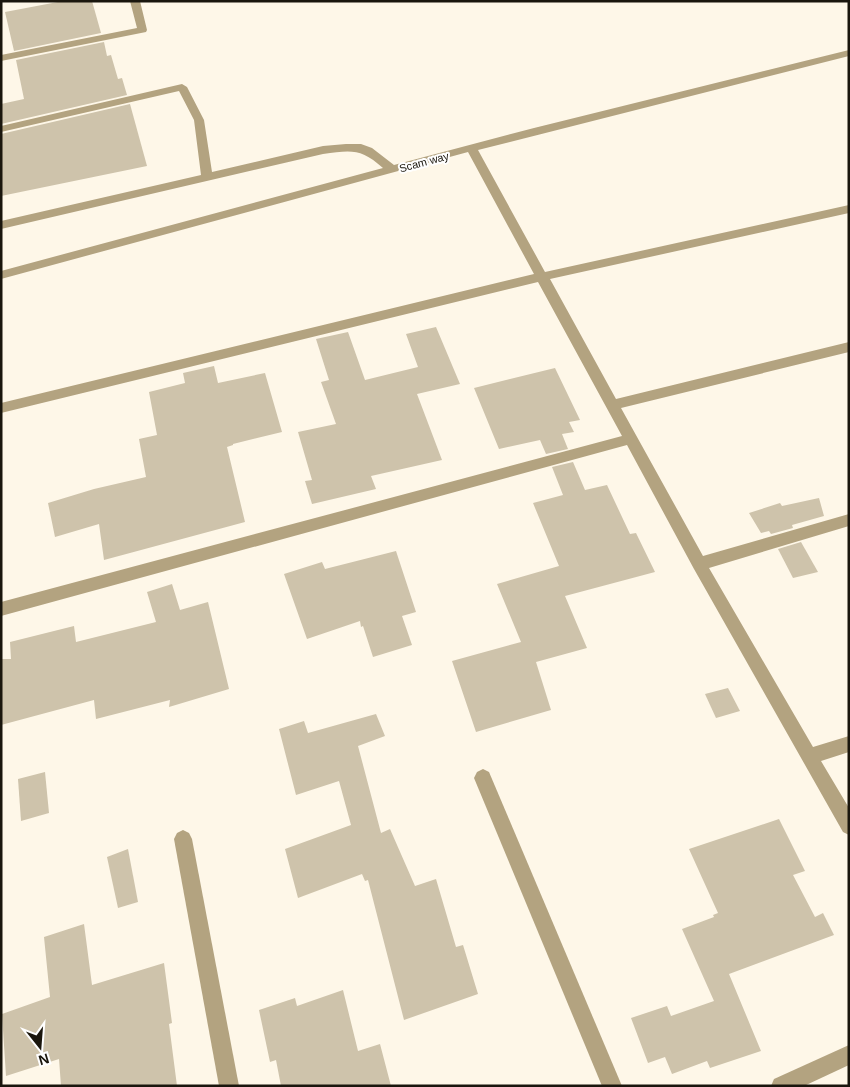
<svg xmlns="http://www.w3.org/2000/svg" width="850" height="1087" viewBox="0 0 850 1087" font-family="Helvetica,sans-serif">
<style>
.building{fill:#cec3ab}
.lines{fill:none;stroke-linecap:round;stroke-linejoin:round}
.minor{fill:#b3a380;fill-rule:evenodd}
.labels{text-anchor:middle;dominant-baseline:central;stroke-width:4;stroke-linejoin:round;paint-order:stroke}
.far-street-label{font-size:11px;fill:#1a160d;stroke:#fff}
</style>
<rect width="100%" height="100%" fill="#fef7e8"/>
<g class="building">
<polygon points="63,1 92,1 101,33 14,51 5,12"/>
<polygon points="104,42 107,56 111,55 118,79 122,78 127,95 1,124 1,104 24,99 16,60"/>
<polygon points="130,104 147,166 1,196 1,134"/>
<polygon points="436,327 460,384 417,394 442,460 371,476 376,489 312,504 305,481 312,480 298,432 336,424 321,382 329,380 316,339 348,332 365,380 418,367 406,334"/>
<polygon points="214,366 218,383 265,373 282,432 233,444 233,445 227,447 245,522 104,560 99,524 55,537 48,503 94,489 146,477 139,439 157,435 149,392 185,383 183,373"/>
<polygon points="555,368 580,420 569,422 574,432 562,434 568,449 546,454 540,440 499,449 474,388"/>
<polygon points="573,462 585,490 607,485 630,534 636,533 655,572 565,596 587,648 536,662 551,710 476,732 452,661 521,642 497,584 559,566 533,503 563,495 552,467"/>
<polygon points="819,498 824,516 792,525 793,528 771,534 769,531 761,533 749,513 780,503 782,506"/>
<polygon points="801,542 818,572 793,578 778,549"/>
<polygon points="396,551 416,612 402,616 412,645 373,657 363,626 361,627 360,621 307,639 284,574 322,562 325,569"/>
<polygon points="172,584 180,610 208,602 229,689 169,707 170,700 96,719 94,700 1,725 1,659 11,659 10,642 74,626 76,642 156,622 147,592"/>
<polygon points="728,688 740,711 716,718 705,694"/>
<polygon points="376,714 385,736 358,746 381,833 390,829 415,886 436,879 456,947 463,945 478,994 404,1020 368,880 365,881 362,874 298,898 285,849 351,825 339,781 296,795 279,729 304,721 308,733"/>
<polygon points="45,772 49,813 21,821 18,779"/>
<polygon points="779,819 805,871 793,875 815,917 823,913 834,935 729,974 761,1051 710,1068 707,1061 672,1074 665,1057 648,1063 631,1018 667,1006 671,1016 714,1001 682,929 714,917 713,915 718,913 689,849"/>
<polygon points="128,849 138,902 118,908 107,857"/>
<polygon points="84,924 92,985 164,963 172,1023 169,1024 177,1086 61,1086 59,1059 6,1076 2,1014 50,997 44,937"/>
<polygon points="343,990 358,1051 380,1044 391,1086 281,1086 276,1060 270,1062 259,1010 295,998 297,1006"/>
</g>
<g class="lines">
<g class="minor">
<polygon points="130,1 140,1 147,30 146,32 1,61 1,55 137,28"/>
<path d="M849 50V56L478 150 545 272 849 205V213L550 279 616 399 849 342V352L621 408 703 556 849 514V526L709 568 813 747 849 736V752L821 761 849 808V835L843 832 694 569 627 445 1 616V602L622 436 538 282 1 413V403L534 274 468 152 1 279V271L383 168C361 148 351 150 323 154L1 229V221L201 175 194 120 179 91 1 132V126L182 84 187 87 204 120 212 172 323 146 346 144H361L372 148 394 165 534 128Z"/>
<polygon points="483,769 489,772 622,1086 602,1086 474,778 477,772"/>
<polygon points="183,830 189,833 192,839 239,1086 219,1086 174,839 177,833"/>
<polygon points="849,1045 849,1065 804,1086 771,1086 774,1079"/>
</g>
</g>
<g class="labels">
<g class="far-street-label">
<text transform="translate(424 162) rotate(-15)">Scam way</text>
</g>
</g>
<rect width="850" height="1087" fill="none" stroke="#1a160d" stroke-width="5"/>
<g transform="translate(40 1047) rotate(163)" stroke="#ffffff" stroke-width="4" paint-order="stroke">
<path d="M0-4L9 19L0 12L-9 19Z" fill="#1a160d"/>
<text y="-8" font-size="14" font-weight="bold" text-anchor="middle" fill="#1a160d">N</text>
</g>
</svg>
